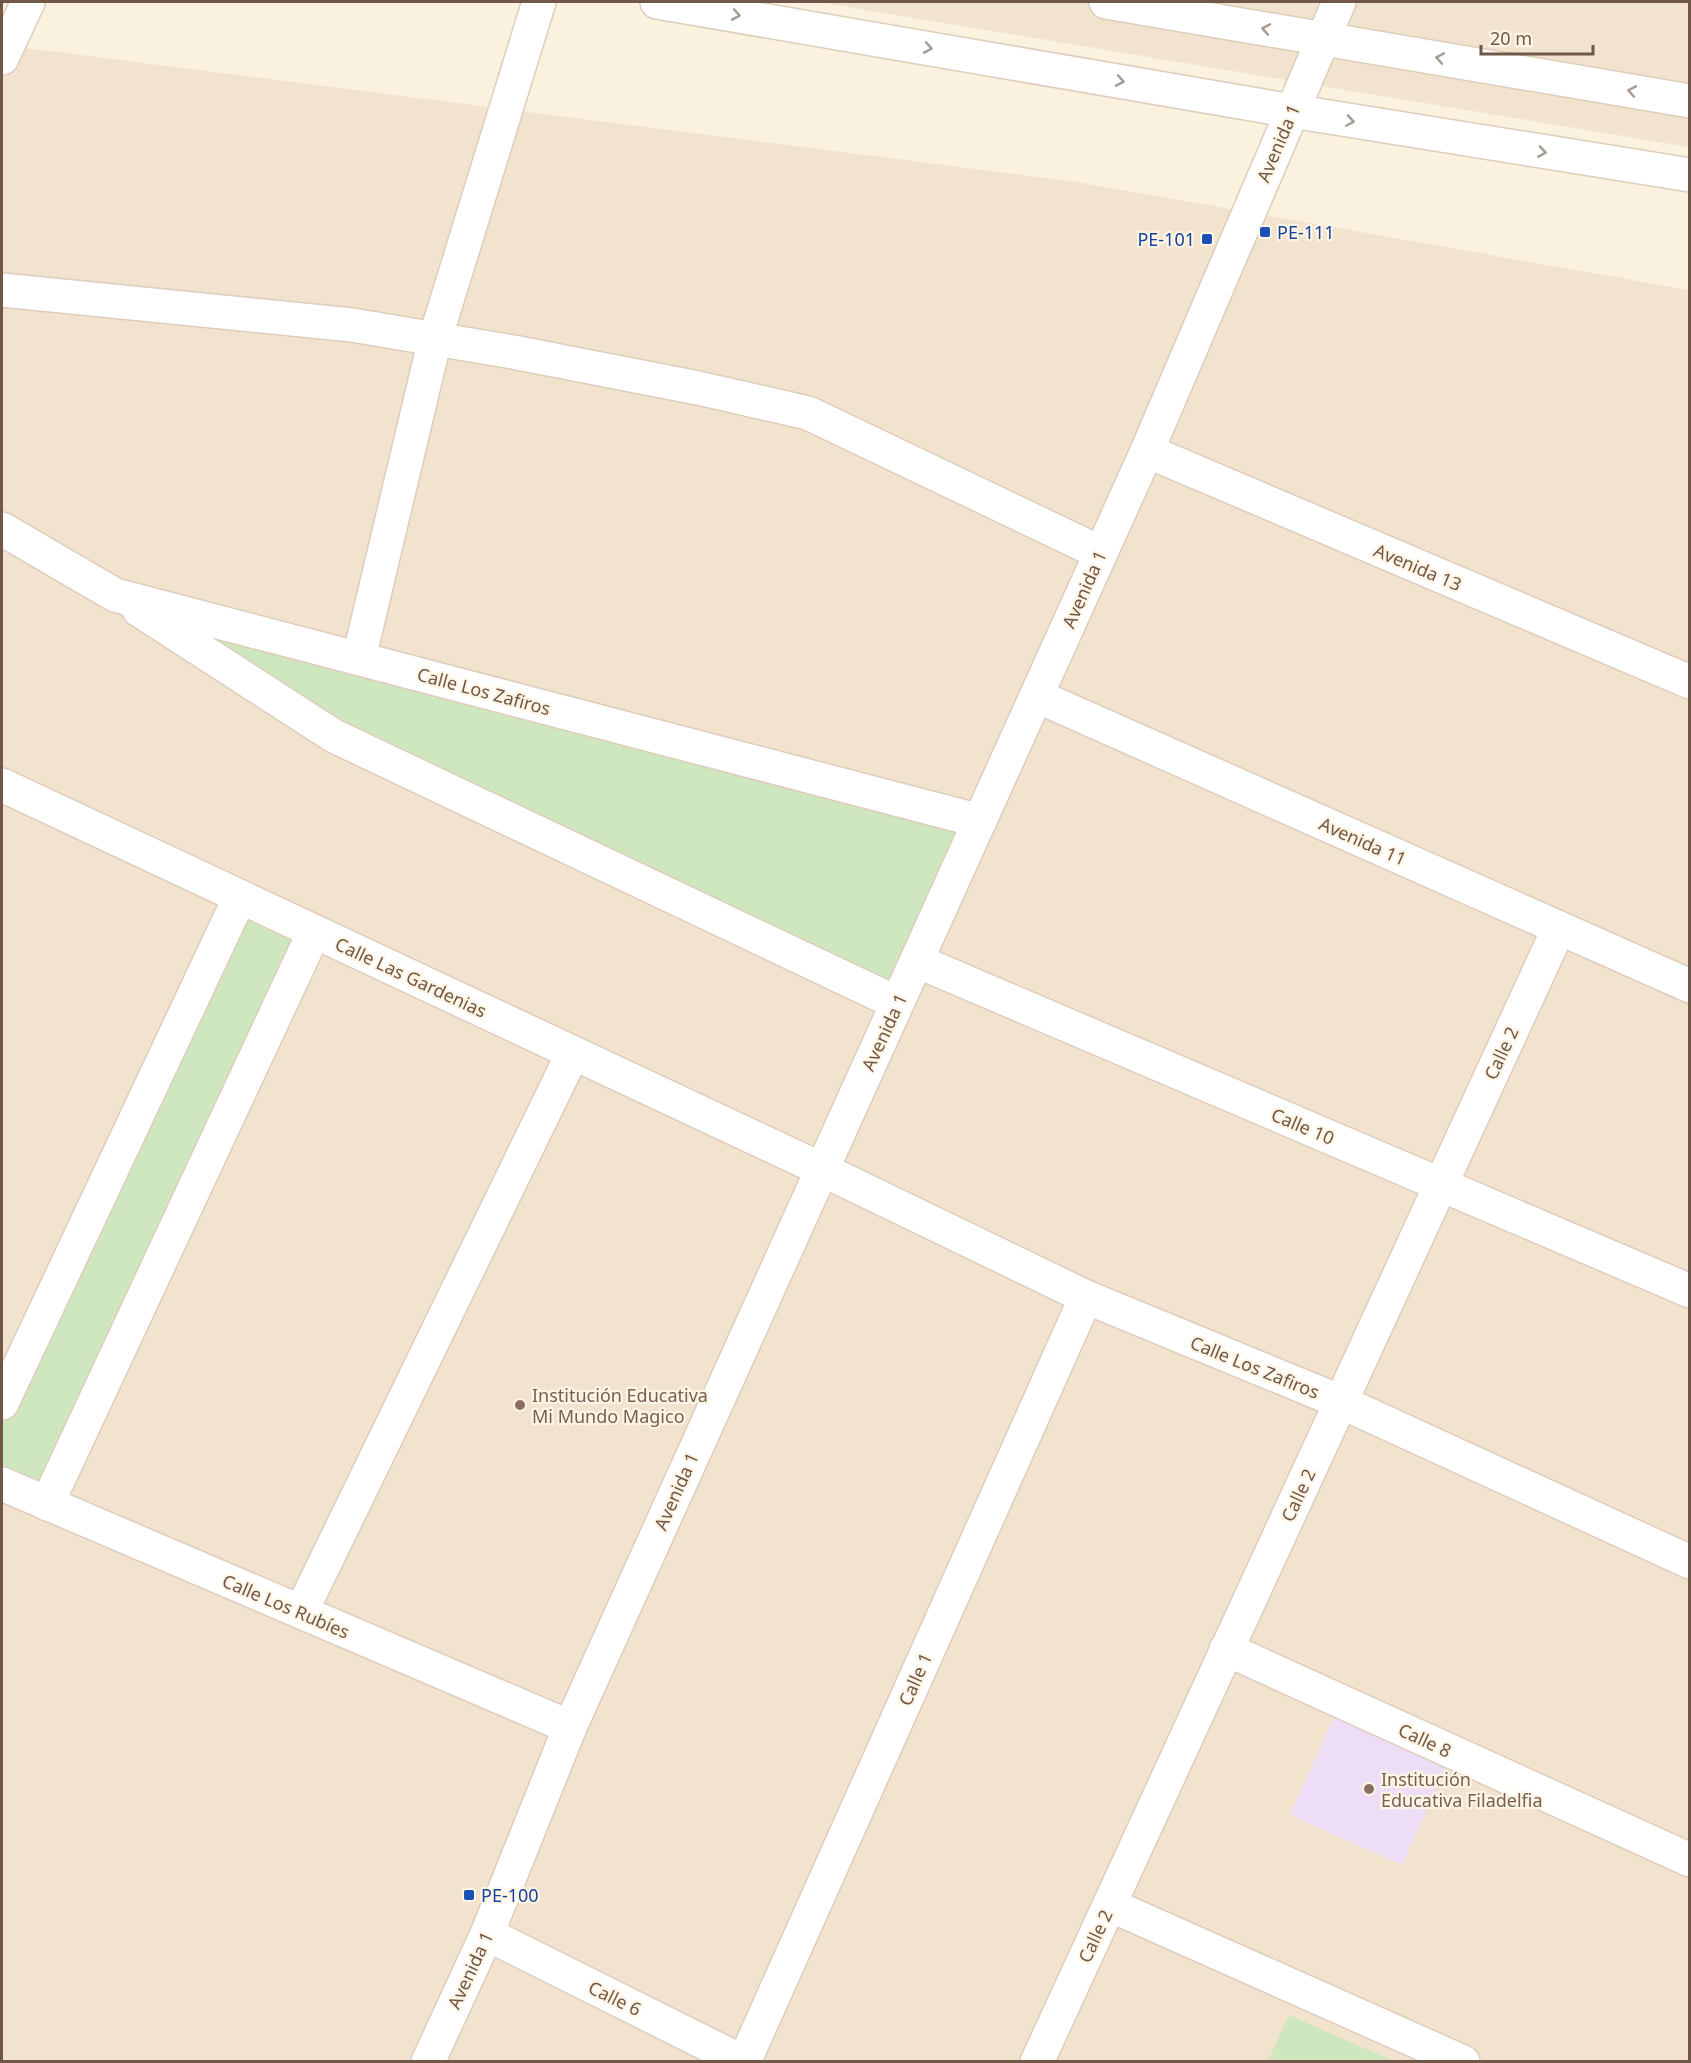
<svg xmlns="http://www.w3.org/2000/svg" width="1691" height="2063" viewBox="0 0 1691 2063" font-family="'Noto Sans',sans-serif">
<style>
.residential{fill:#f2e3ce}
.education{fill:#eeddf7}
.green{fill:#cfe7bf}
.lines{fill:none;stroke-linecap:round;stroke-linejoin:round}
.minor-casing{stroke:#decdbc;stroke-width:36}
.minor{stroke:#fff;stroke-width:33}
.oneway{stroke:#a99a91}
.transit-dot{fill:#1a4fb4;stroke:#fef5e5;stroke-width:2}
.education-dot{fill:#8d6e63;stroke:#fef5e5;stroke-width:2}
.labels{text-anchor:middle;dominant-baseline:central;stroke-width:4.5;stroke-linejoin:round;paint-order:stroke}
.street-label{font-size:18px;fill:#705748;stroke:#fef5e5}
.transit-label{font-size:18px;fill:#164399;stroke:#fef5e5;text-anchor:start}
.education-label{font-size:18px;fill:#785e54;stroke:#fef5e5;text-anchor:start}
</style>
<rect width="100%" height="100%" fill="#fbf1df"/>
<g class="residential">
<polygon points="819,2 1689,2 1689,147"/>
<polygon points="2,45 1077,182 1689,290 1689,2061 2,2062"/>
</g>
<polygon class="education" points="1336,1712 1448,1762 1402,1865 1290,1815"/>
<g class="green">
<polygon points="115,595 966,818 897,1003 334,736"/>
<polygon points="240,897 314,932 47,1504 2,1484 2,1403"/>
<polygon points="1289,2015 1393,2061 1268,2061"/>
</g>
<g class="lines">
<defs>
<g id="minor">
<polyline points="657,2 1292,111 1690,175"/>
<polyline points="1106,2 1690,101"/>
<polyline points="2,58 28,2"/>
<polyline points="2,290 352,325 513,352 698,388 808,413 1101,553"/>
<polyline points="1147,451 1690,682"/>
<polyline points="2,529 115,595 980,821"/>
<polyline points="139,610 334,736 897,1003"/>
<polyline points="359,658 435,339 539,2"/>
<polyline points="1037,696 1690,986"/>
<polyline points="2,785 821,1169 1086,1297 1341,1402 1690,1562"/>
<polyline points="917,961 1690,1291"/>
<polyline points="2,1403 240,897"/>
<polyline points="2,1484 570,1727"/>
<polyline points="47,1504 314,932"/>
<polyline points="301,1612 573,1053"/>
<polyline points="1226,1649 1690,1860"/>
<polyline points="1110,1905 1463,2062"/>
<polyline points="487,1934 743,2062"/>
<polyline points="428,2062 487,1934 570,1727 1147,451 1339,2"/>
<polyline points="744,2062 1086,1297"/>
<polyline points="1037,2062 1559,928"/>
</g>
</defs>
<use href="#minor" class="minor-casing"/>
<use href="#minor" class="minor"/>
</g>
<defs><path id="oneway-chevron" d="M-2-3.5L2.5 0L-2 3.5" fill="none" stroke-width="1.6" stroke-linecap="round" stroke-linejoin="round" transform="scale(1.5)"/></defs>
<g class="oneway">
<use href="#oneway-chevron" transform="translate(736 15) rotate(10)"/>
<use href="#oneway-chevron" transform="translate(1266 29) rotate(-170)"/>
<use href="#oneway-chevron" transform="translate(928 48) rotate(10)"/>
<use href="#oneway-chevron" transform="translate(1440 58) rotate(-170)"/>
<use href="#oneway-chevron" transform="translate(1120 81) rotate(10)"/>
<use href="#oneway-chevron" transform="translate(1632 91) rotate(-170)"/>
<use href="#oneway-chevron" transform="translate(1350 121) rotate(9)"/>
<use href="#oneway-chevron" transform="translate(1542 152) rotate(9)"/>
</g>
<g class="transit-dot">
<rect x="1259" y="226" width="12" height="12" rx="3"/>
<rect x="1201" y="233" width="12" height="12" rx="3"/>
<rect x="463" y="1889" width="12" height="12" rx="3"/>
</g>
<g class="education-dot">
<circle cx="520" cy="1405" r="6"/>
<circle cx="1369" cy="1789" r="6"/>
</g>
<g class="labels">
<g class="street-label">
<text transform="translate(1278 143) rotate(-67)">Avenida 1</text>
<text transform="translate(1418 567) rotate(23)">Avenida 13</text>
<text transform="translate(1084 589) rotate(-66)">Avenida 1</text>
<text transform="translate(484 691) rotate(15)">Calle Los Zafiros</text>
<text transform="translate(1363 841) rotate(24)">Avenida 11</text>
<text transform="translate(411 977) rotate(25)">Calle Las Gardenias</text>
<text transform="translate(884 1032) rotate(-65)">Avenida 1</text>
<text transform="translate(1501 1053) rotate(-65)">Calle 2</text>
<text transform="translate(1303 1126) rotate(23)">Calle 10</text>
<text transform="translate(1255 1367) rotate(22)">Calle Los Zafiros</text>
<text transform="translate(676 1491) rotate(-66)">Avenida 1</text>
<text transform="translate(1298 1495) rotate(-65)">Calle 2</text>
<text transform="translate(286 1606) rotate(23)">Calle Los Rubíes</text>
<text transform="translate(915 1679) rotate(-66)">Calle 1</text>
<text transform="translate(1425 1740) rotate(25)">Calle 8</text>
<text transform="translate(1095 1936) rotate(-65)">Calle 2</text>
<text transform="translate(470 1970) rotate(-65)">Avenida 1</text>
<text transform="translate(615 1998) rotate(26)">Calle 6</text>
</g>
<g class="transit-label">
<text x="1277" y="232">PE-111</text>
<text x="1195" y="239" text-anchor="end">PE-101</text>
<text x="481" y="1895">PE-100</text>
</g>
<g class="education-label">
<text x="532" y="1395">Institución Educativa<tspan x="532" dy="21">Mi Mundo Magico</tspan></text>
<text x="1381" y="1779">Institución<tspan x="1381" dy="21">Educativa Filadelfia</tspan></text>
</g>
</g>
<rect width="1691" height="2063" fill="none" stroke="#705748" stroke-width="6"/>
<path d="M1481 45v9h112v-9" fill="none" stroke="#705748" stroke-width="3"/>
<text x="1490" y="45" font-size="18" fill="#705748" stroke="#fef5e5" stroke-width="4.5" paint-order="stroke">20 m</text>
</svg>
